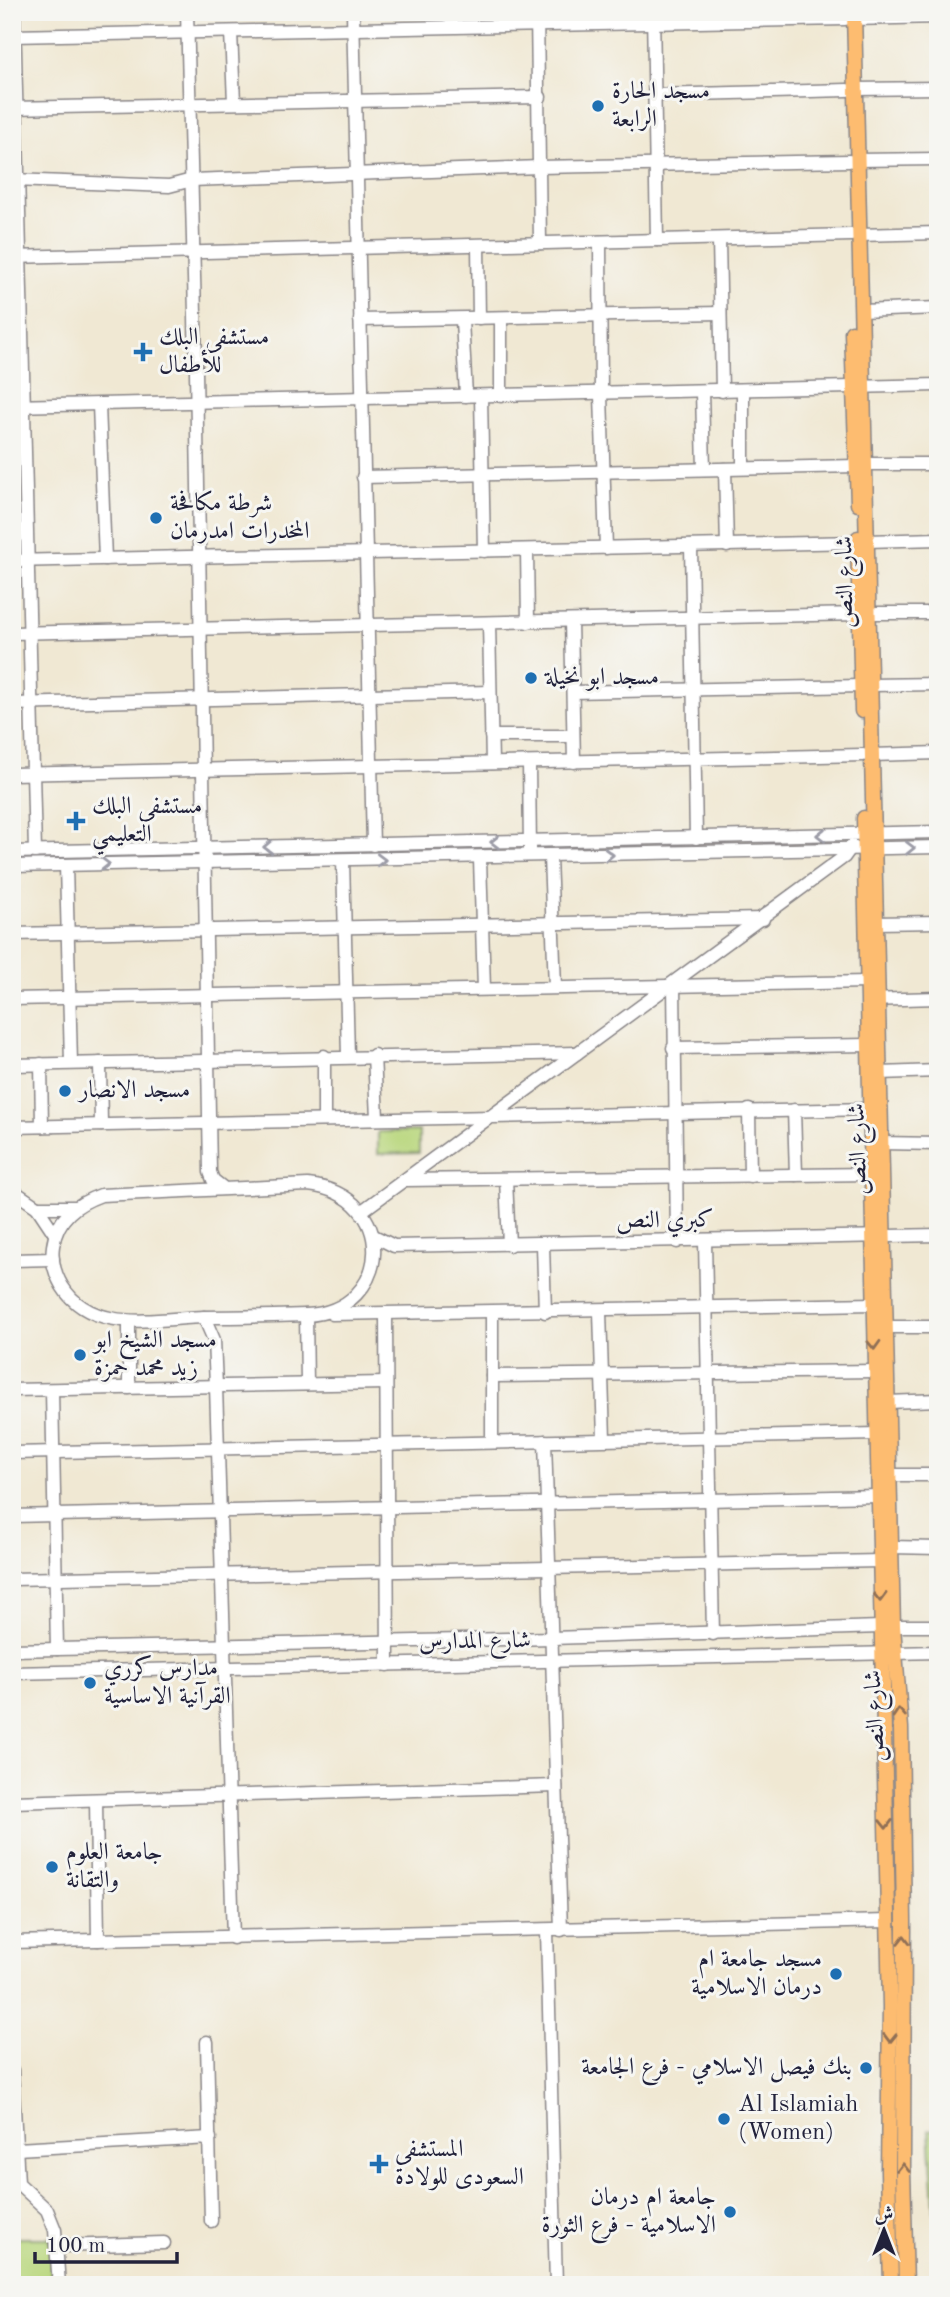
<svg xmlns="http://www.w3.org/2000/svg" width="950" height="2297" viewBox="0 0 950 2297" font-family="'Old Standard TT',Amiri,serif">
<style>
.green{fill:#b9d77e;stroke:#6e7c5c;stroke-width:2}
.lines{fill:none;stroke-linecap:round;stroke-linejoin:round}
.minor-casing{stroke:#898587;stroke-width:15}
.major-casing{stroke:#898587;stroke-width:17}
.minor{stroke:#fff;stroke-width:12}
.major{stroke:#fdbc70;stroke-width:14}
.oneway{stroke:#9c9ca7}
.oneway2{stroke:#906f56}
.poi-dot{fill:#1f6fb2;stroke:#f6f6f2;stroke-width:2.5}
.labels{text-anchor:middle;dominant-baseline:central;stroke-width:6;stroke-linejoin:round;paint-order:stroke}
.poi-label{font-size:24px;fill:#22223b;stroke:#f6f6f2;text-anchor:start}
.street-label{font-size:24px;fill:#22223b;stroke:#f6f6f2}
</style>
<rect width="100%" height="100%" fill="#f6f6f2"/>
<filter id="ink" filterUnits="userSpaceOnUse"><feTurbulence type="fractalNoise" baseFrequency=".0143" numOctaves="2"/><feDisplacementMap in="SourceGraphic" scale="14" xChannelSelector="R" yChannelSelector="G"/><feConvolveMatrix kernelMatrix="1 2 1 2 8 2 1 2 1" color-interpolation-filters="sRGB"/></filter>
<filter id="wash" filterUnits="userSpaceOnUse"><feTurbulence type="fractalNoise" baseFrequency=".00686" numOctaves="4" result="noise"/><feDisplacementMap in="SourceGraphic" scale="28" xChannelSelector="R" yChannelSelector="G"/><feGaussianBlur stdDeviation="1.57" result="paint"/><feColorMatrix in="noise" values="0 0 0 0 0 0 0 0 0 0 0 0 0 0 0 0 0 1.4 0 .05"/><feComposite in="paint" operator="in"/></filter>
<g filter="url(#wash)">
<rect width="100%" height="100%" fill="#f0e8d3"/>
<g class="green">
<polygon points="419,1131 419,1153 378,1154 378,1132"/>
<polygon points="938,2129 938,2285 933,2285 936,2231 929,2130"/>
<polygon points="12,2238 50,2238 51,2285 12,2285"/>
</g>
</g>
<g filter="url(#ink)">
<g class="lines">
<defs>
<g id="minor">
<polyline points="14,12 35,852"/>
<polyline points="187,12 195,314 210,1172 213,1180 222,1187"/>
<polyline points="353,12 373,845"/>
<polyline points="537,12 540,243"/>
<polyline points="653,12 657,240"/>
<polyline points="854,19 938,17"/>
<polyline points="231,32 234,102"/>
<polyline points="12,36 845,19"/>
<polyline points="856,89 938,88"/>
<polyline points="654,95 847,90"/>
<polyline points="12,108 540,97"/>
<polyline points="857,160 938,159"/>
<polyline points="13,180 169,186 192,180 539,167 849,161"/>
<polyline points="858,235 938,233"/>
<polyline points="719,239 722,391"/>
<polyline points="600,242 601,395 606,548"/>
<polyline points="478,246 479,318"/>
<polyline points="12,257 851,235"/>
<polyline points="861,311 938,308"/>
<polyline points="501,318 501,396"/>
<polyline points="360,320 720,313"/>
<polyline points="462,320 466,396"/>
<polyline points="743,390 743,467"/>
<polyline points="702,392 704,469"/>
<polyline points="481,396 484,551"/>
<polyline points="99,405 105,559"/>
<polyline points="12,406 938,385"/>
<polyline points="867,464 938,464"/>
<polyline points="725,469 727,546"/>
<polyline points="363,477 856,466"/>
<polyline points="867,541 938,539"/>
<polyline points="691,546 696,838"/>
<polyline points="527,550 528,622"/>
<polyline points="12,561 858,542"/>
<polyline points="870,613 938,613"/>
<polyline points="571,621 574,762"/>
<polyline points="489,623 492,763"/>
<polyline points="12,633 859,614"/>
<polyline points="871,685 938,684"/>
<polyline points="573,692 861,686"/>
<polyline points="12,704 490,692"/>
<polyline points="491,736 573,736"/>
<polyline points="872,755 938,753"/>
<polyline points="529,763 530,850"/>
<polyline points="12,774 863,755"/>
<polyline points="12,852 938,832"/>
<polyline points="550,857 555,987"/>
<polyline points="480,859 484,989"/>
<polyline points="343,860 348,1056"/>
<polyline points="66,865 71,1063"/>
<polyline points="12,866 938,847"/>
<polyline points="875,923 938,922"/>
<polyline points="12,934 763,919"/>
<polyline points="674,984 677,1242"/>
<polyline points="12,999 867,982"/>
<polyline points="868,1000 938,998"/>
<polyline points="673,1048 868,1045"/>
<polyline points="374,1055 377,1118"/>
<polyline points="324,1056 324,1120"/>
<polyline points="100,1063 101,1125"/>
<polyline points="41,1064 42,1126"/>
<polyline points="12,1065 577,1053"/>
<polyline points="880,1073 938,1071"/>
<polyline points="749,1110 750,1176"/>
<polyline points="794,1110 796,1175"/>
<polyline points="12,1127 870,1109"/>
<polyline points="881,1143 938,1144"/>
<polyline points="506,1179 509,1245"/>
<polyline points="406,1180 871,1174"/>
<path d="M308 1185C399 1195 394 1311 306 1315 272 1316 238 1317 205 1317 157 1318 92 1335 62 1286 55 1274 51 1260 53 1246 57 1218 76 1204 101 1195Z"/>
<polyline points="12,1190 37,1207 55,1234"/>
<polyline points="37,1207 75,1207"/>
<polyline points="362,1211 844,857 852,846"/>
<polyline points="374,1236 394,1246 938,1235"/>
<polyline points="705,1241 713,1634"/>
<polyline points="543,1245 545,1312"/>
<polyline points="12,1260 53,1259"/>
<polyline points="600,1312 604,1439"/>
<polyline points="332,1314 874,1304"/>
<polyline points="386,1314 388,1665"/>
<polyline points="306,1315 307,1384"/>
<polyline points="204,1317 214,1340 216,1386 233,1938"/>
<polyline points="129,1321 129,1388"/>
<polyline points="887,1327 938,1327"/>
<polyline points="492,1376 876,1371"/>
<polyline points="12,1390 386,1383"/>
<polyline points="52,1390 57,1649"/>
<polyline points="888,1402 938,1400"/>
<polyline points="545,1441 561,1930"/>
<polyline points="492,1442 492,1313"/>
<polyline points="12,1453 877,1434"/>
<polyline points="890,1475 938,1475"/>
<polyline points="12,1516 878,1496"/>
<polyline points="891,1547 938,1548"/>
<polyline points="12,1579 880,1561"/>
<polyline points="893,1626 938,1626"/>
<polyline points="12,1650 552,1638 880,1627"/>
<polyline points="12,1673 938,1652"/>
<polyline points="96,1800 98,1940"/>
<polyline points="12,1802 556,1786"/>
<polyline points="547,1930 556,2285"/>
<polyline points="12,1942 888,1921"/>
<polyline points="207,2042 211,2221"/>
<polyline points="12,2070 18,2183 47,2210 55,2230 59,2285"/>
<polyline points="17,2149 210,2138"/>
<polyline points="58,2246 164,2243"/>
</g>
<g id="major">
<polyline points="854,12 893,1626 901,1728 904,1921 903,2170 906,2285"/>
<polyline points="852,332 858,504"/>
<polyline points="858,538 862,711"/>
<polyline points="864,818 890,2006 888,2171 891,2285"/>
</g>
</defs>
<use href="#minor" class="minor-casing"/>
<use href="#major" class="major-casing"/>
<use href="#minor" class="minor"/>
<use href="#major" class="major"/>
</g>
<defs><path id="oneway-chevron" d="M-2-3.5L2.5 0L-2 3.5" fill="none" stroke-width="1.6" stroke-linecap="round" stroke-linejoin="round" transform="scale(1.75)"/></defs>
<g class="oneway">
<use href="#oneway-chevron" transform="translate(821 835) rotate(179)"/>
<use href="#oneway-chevron" transform="translate(495 842) rotate(179)"/>
<use href="#oneway-chevron" transform="translate(268 847) rotate(178)"/>
<use href="#oneway-chevron" transform="translate(910 848) rotate(-1)"/>
<use href="#oneway-chevron" transform="translate(609 855) rotate(-2)"/>
<use href="#oneway-chevron" transform="translate(381 860) rotate(-1)"/>
<use href="#oneway-chevron" transform="translate(105 864) rotate(-1)"/>
</g>
<g class="oneway2">
<use href="#oneway-chevron" transform="translate(874 1345) rotate(88)"/>
<use href="#oneway-chevron" transform="translate(880 1597) rotate(89)"/>
<use href="#oneway-chevron" transform="translate(899 1713) rotate(-94)"/>
<use href="#oneway-chevron" transform="translate(886 1824) rotate(89)"/>
<use href="#oneway-chevron" transform="translate(904 1940) rotate(-90)"/>
<use href="#oneway-chevron" transform="translate(890 2038) rotate(91)"/>
<use href="#oneway-chevron" transform="translate(903 2168) rotate(-90)"/>
</g>
</g>
<g class="poi-dot">
<circle cx="598" cy="106" r="7"/>
<path d="M139.5 341.5h7v7h7v7h-7v7h-7v-7h-7v-7h7z"/>
<circle cx="156" cy="518" r="7"/>
<circle cx="531" cy="678" r="7"/>
<path d="M72.5 810.5h7v7h7v7h-7v7h-7v-7h-7v-7h7z"/>
<circle cx="65" cy="1091" r="7"/>
<circle cx="80" cy="1355" r="7"/>
<circle cx="90" cy="1683" r="7"/>
<circle cx="52" cy="1867" r="7"/>
<circle cx="836" cy="1974" r="7"/>
<circle cx="866" cy="2068" r="7"/>
<circle cx="724" cy="2119" r="7"/>
<path d="M375.5 2153.5h7v7h7v7h-7v7h-7v-7h-7v-7h7z"/>
<circle cx="730" cy="2212" r="7"/>
</g>
<g class="labels">
<g class="poi-label">
<text x="612" y="92">مسجد الحارة<tspan x="612" dy="28">الرابعة</tspan></text>
<text x="159" y="338">مستشفى البلك<tspan x="159" dy="28">للأطفال</tspan></text>
<text x="170" y="504">شرطة مكافحة<tspan x="170" dy="28">المخدرات امدرمان</tspan></text>
<text x="545" y="678">مسجد ابو نخيلة</text>
<text x="92" y="807">مستشفى البلك<tspan x="92" dy="28">التعليمي</tspan></text>
<text x="79" y="1091">مسجد الانصار</text>
<text x="94" y="1341">مسجد الشيخ ابو<tspan x="94" dy="28">زيد محمد حمزة</tspan></text>
<text x="104" y="1669">مدارس كرري<tspan x="104" dy="28">القرآنية الاساسية</tspan></text>
<text x="66" y="1853">جامعة العلوم<tspan x="66" dy="28">والتقانة</tspan></text>
<text x="822" y="1960" text-anchor="end">مسجد جامعة ام<tspan x="822" dy="28">درمان الاسلامية</tspan></text>
<text x="852" y="2068" text-anchor="end">بنك فيصل الاسلامي - فرع الجامعة</text>
<text x="738" y="2105">Al Islamiah<tspan x="738" dy="28">(Women)</tspan></text>
<text x="395" y="2150">المستشفى<tspan x="395" dy="28">السعودى للولادة</tspan></text>
<text x="716" y="2198" text-anchor="end">جامعة ام درمان<tspan x="716" dy="28">الاسلامية - فرع الثورة</tspan></text>
</g>
<g class="street-label">
<text transform="translate(846 582) rotate(-91)">شارع النص</text>
<text transform="translate(859 1149) rotate(-92)">شارع النص</text>
<text transform="translate(665 1221) rotate(-1)">كبري النص</text>
<text transform="translate(475 1642) rotate(-1)">شارع المدارس</text>
<text transform="translate(876 1716) rotate(-93)">شارع النص</text>
</g>
</g>
<rect width="950" height="2297" fill="none" stroke="#f6f6f2" stroke-width="42"/>
<g transform="translate(884 2230)" stroke="#f6f6f2" stroke-width="5" paint-order="stroke">
<path d="M0-5L12 26L0 18L-12 26Z" fill="#22223b"/>
<text y="-10" font-size="19" font-weight="bold" text-anchor="middle" fill="#22223b">ش</text>
</g>
<path d="M35 2252v10h142v-10" fill="none" stroke="#22223b" stroke-width="3.5"/>
<text x="46" y="2252" font-size="21" fill="#22223b" stroke="#f6f6f2" stroke-width="5" paint-order="stroke">100 m</text>
</svg>
